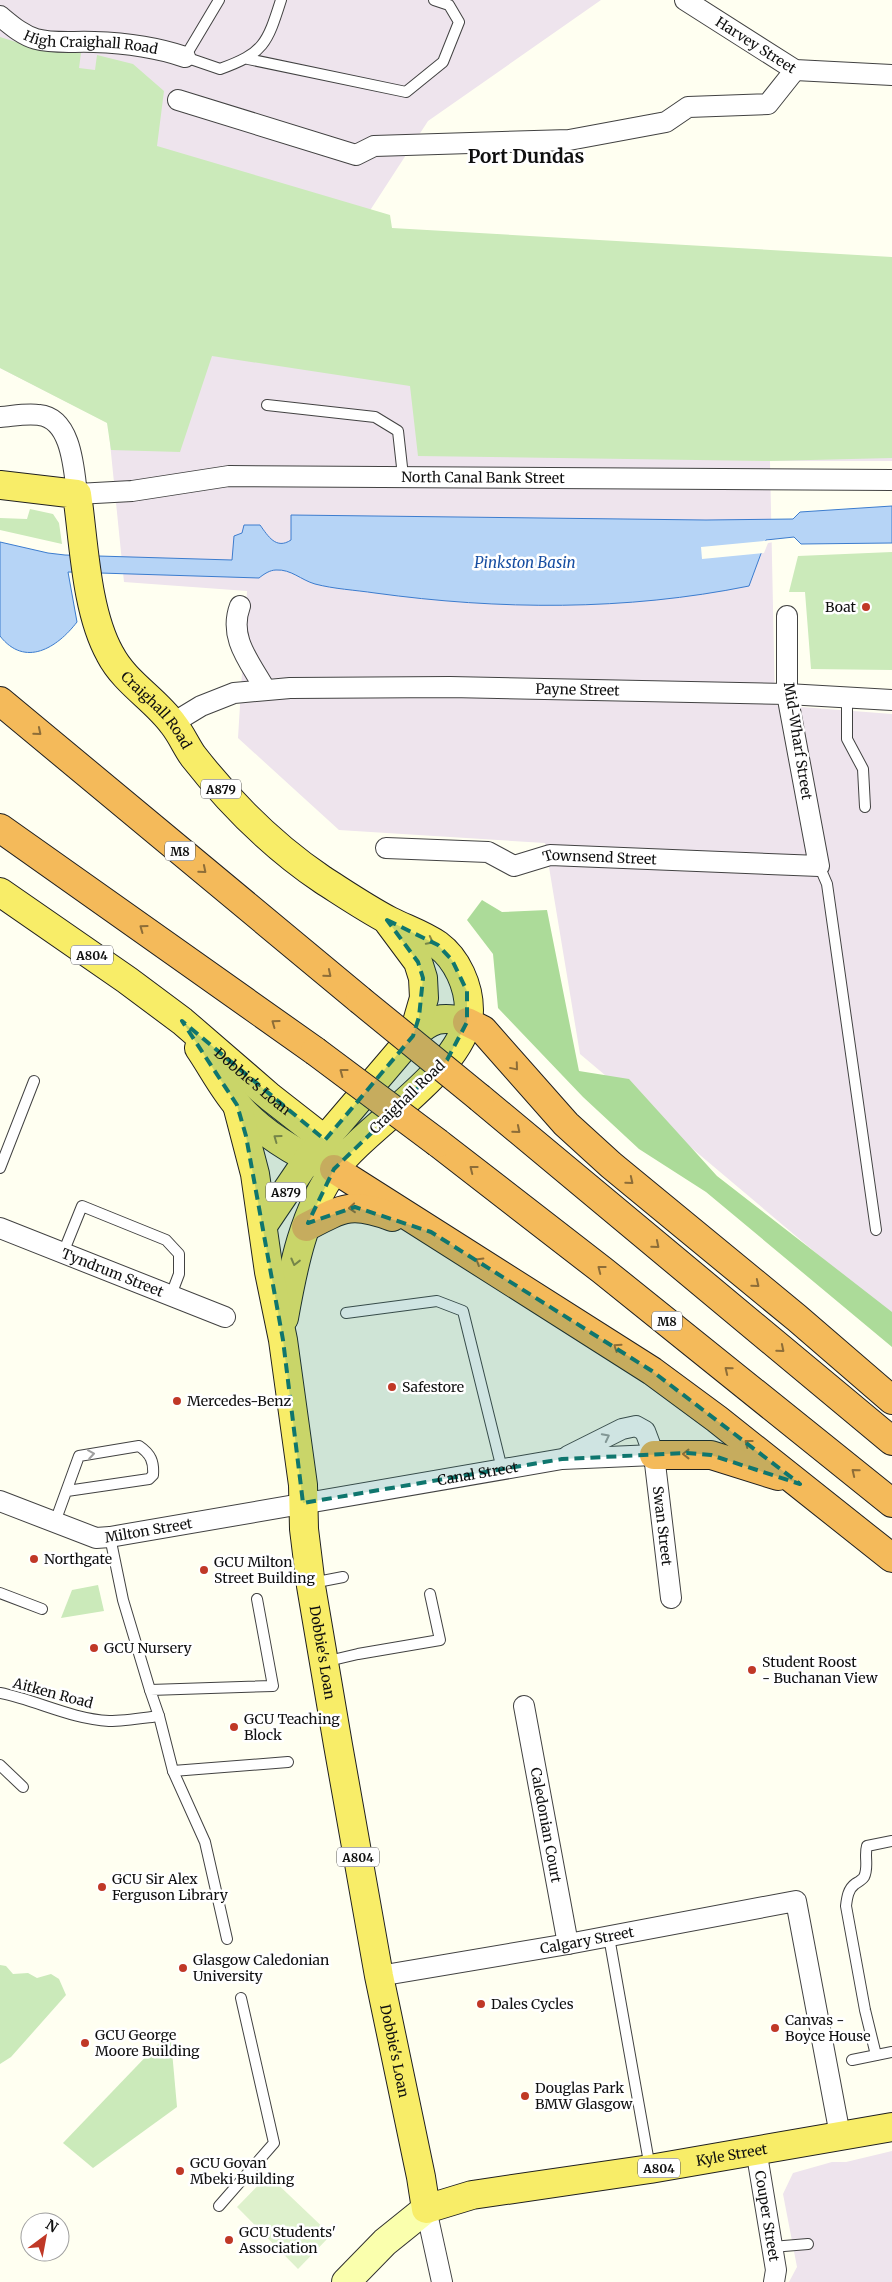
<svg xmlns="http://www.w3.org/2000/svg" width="892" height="2282" viewBox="0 0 892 2282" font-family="Merriweather,serif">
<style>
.industrial{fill:#eee4ed}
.green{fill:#cbeaba}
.forest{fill:#acdb99}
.pitch{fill:#def1cc}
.water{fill:#b6d4f6;stroke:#3c7cce}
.pier{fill:#fffff1}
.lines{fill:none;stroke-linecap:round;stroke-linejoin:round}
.lane-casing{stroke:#424242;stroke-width:12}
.street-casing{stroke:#424242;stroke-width:22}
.secondary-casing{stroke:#313131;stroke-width:30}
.primary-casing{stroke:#202020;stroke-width:30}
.highway-casing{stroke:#202020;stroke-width:30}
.lane{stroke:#fff;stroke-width:10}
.street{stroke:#fff;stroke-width:20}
.secondary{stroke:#faffad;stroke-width:28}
.primary{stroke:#f8ed68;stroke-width:28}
.highway{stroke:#f4ba5a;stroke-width:28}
.highway-bridge-casing{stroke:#202020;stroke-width:30;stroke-linecap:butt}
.highway-bridge{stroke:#f4ba5a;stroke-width:28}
.oneway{stroke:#8d6d38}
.oneway2{stroke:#8f8940}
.oneway3{stroke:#9f9f9f}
.marked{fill:#0f766e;fill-opacity:0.2;stroke:#0f766e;stroke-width:4;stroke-dasharray:10 6;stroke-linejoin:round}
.poi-dot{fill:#c03826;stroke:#fff;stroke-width:2}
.labels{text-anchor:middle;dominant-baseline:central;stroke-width:5;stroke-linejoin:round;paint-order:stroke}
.shield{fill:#fff;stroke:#575757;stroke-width:1}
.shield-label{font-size:12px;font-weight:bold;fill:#0f0f0f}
.street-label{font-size:14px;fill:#0f0f0f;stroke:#fff}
.poi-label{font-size:14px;fill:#0f0f0f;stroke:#fff;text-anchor:start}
.water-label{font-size:15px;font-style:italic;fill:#174ea2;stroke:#fff}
.district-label{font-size:19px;font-weight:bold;fill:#0f0f0f;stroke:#fff}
</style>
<rect width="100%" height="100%" fill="#fffff1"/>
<g class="industrial">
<polygon points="0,0 601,0 428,121 334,266 892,308 892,461 770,461 775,705 892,714 892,1317 580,1054 545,843 339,830 238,738 247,591 124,582 108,423 0,368"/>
<polygon points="892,2151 892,2282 789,2282 797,2267 783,2194 793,2173 832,2162 846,2162"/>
</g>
<g class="green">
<polygon points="0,37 45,51 81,53 79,68 95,70 97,55 133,64 164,91 157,146 390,215 392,228 892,257 892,458 770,461 418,456 410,386 212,356 180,452 111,450 107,423 0,368"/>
<polygon points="30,509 53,514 59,523 62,544 0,530 0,518 27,519"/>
<polygon points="892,552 892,670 811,669 805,592 789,592 798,556"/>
<polygon points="98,1585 104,1611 61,1618 72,1590"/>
<polygon points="0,1965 6,1966 13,1974 28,1973 37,1978 51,1974 59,1979 66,1995 11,2057 0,2064"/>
<polygon points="171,2040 177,2107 93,2168 63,2143 157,2045"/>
</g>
<polygon class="forest" points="482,900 502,912 547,910 579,1071 629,1079 717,1176 892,1312 892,1347 706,1192 639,1149 583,1097 498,1008 493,954 467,920"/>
<polygon class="pitch" points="268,2175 331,2235 298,2269 237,2207"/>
<path class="water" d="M892 506V543L801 544 794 537 766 540 749 586C626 611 499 610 375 593 355 590 334 589 315 584 301 580 291 569 276 570 270 570 264 574 259 578L68 572 77 622C57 648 25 668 0 636V542L48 553 65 555 232 560 234 536 242 533 244 525H260C268 536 276 550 291 540V515L706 520 793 519 800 512Z"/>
<polygon class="pier" points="773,540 774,542 768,543 764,553 702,559 701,547"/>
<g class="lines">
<defs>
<g id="lane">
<path d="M219 0 185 57 220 69C264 53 267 44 281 0"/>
<polyline points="248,59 406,92 443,62 459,22 449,5 434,0"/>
<polyline points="267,405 375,417 398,431 403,476"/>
<polyline points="847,697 847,739 863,769 865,807"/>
<polyline points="818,863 827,884 876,1230"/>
<polyline points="0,1168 34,1081"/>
<polyline points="63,1253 82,1206 166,1240 179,1254 179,1274 171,1295"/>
<polyline points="346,1313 437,1301 463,1311 502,1469"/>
<path d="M55 1522 79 1456 139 1446C151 1454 154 1462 153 1475L149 1479 67 1491"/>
<polyline points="110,1537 123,1600 150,1690"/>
<polyline points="312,1583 343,1577"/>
<polyline points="0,1593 42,1609"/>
<polyline points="324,1662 358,1654 440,1640 430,1594"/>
<path d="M0 1693C36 1700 71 1719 109 1721 125 1721 143 1718 159 1716"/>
<polyline points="0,1765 23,1787"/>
<polyline points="173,1771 288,1762"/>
<polyline points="609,1937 650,2168"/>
<polyline points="227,1939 205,1842 173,1771 159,1716 150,1690 273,1686 257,1599"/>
<path d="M876 2055 865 2010 846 1906C847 1898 848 1889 855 1884 858 1882 862 1880 864 1877 869 1867 864 1856 867 1846L892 1841"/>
<polyline points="852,2060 892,2052"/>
<polyline points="219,2206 274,2143 241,1998"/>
<polyline points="772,2247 808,2244"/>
</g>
<g id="street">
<path id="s1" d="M685 0 795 70 892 75"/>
<path id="s2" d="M0 16C11 25 22 35 36 39 54 44 75 41 94 42 125 43 156 47 185 57"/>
<polyline points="178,100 356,155 374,146 569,140 666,122 688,107 768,104 795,70"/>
<path id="s3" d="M0 417C13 416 27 413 39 415 72 418 74 471 77 494L132 491 229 476 892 480"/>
<path d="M240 606C228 638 250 662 265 689"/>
<path id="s4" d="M173 723 201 706 234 693 290 688 450 687 787 694 892 700"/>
<path id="s5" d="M386 848 488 852 514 866 550 855 819 866 787 694V616"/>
<path id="s6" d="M0 1228 225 1317"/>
<path id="s7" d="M568 1456 622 1429 636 1426 645 1431 654 1455 671 1598"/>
<path id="s8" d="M0 1501 96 1538 110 1537 562 1459 654 1455"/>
<path id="s9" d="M524 1706 568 1944"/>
<path id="s10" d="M379 1976 568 1944 796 1901 840 2135"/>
<path id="s11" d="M756 2149 776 2270 774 2282"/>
<polyline points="426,2209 442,2282"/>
</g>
<polyline id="secondary" points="346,2282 385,2242 426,2209"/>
<g id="primary">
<path id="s12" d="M0 485 77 494C84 543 86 611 110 654 125 683 155 699 173 724 181 734 186 746 193 756 229 802 274 847 323 880 345 894 367 909 390 921 406 929 424 935 438 945 457 959 469 986 469 1010 468 1067 368 1124 335 1169 304 1211 293 1267 284 1318"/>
<path id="s13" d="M0 892 127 980 182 1021 270 1097 325 1140 342 1160"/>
<path d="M413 1036C431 1018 442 1016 467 1022"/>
<path d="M199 1048C212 1067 223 1089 238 1106 260 1131 295 1154 326 1166"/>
<path id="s14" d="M237 1105 255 1174 269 1272 283 1340 303 1485 304 1529 311 1586 338 1745 379 1976 421 2177 426 2209 472 2195 650 2169 892 2127"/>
<polyline points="264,1224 308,1159 413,1036 424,998 423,978 418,962 389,923"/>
</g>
<g id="highway">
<polyline points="0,701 360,1000"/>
<polyline points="0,828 315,1051"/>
<polyline points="467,1022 483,1030 566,1124 611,1165 797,1318 892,1400"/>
<polyline points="480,1098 892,1441"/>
<polyline points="438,1143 602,1270 892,1503"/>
<polyline points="334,1169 652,1371 717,1419 892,1558"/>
<path d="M306 1227C344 1207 352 1202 392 1217"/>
<polyline points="654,1455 711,1455 778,1476"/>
</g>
</defs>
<use href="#lane" class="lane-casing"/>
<use href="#street" class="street-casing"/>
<use href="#secondary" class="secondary-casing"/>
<use href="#primary" class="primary-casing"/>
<use href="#highway" class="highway-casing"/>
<use href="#lane" class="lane"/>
<use href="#street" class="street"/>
<use href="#secondary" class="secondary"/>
<use href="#primary" class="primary"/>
<use href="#highway" class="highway"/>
<defs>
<g id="highway-bridge">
<polyline points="360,1000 480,1098"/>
<polyline points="315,1051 438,1143"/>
</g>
</defs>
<use href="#highway-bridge" class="highway-bridge-casing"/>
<use href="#highway-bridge" class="highway-bridge"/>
</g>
<defs><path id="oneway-chevron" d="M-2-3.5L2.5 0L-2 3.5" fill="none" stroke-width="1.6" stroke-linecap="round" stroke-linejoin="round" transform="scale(1.25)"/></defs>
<g class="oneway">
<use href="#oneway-chevron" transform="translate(38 732) rotate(40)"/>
<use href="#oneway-chevron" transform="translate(203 870) rotate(40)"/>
<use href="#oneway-chevron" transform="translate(143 928) rotate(-144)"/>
<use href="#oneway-chevron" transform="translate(328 974) rotate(40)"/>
<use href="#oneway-chevron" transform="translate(275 1023) rotate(-144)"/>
<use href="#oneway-chevron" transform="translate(515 1067) rotate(50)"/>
<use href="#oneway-chevron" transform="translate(343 1072) rotate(-143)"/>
<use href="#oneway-chevron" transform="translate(517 1130) rotate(40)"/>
<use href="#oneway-chevron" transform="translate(473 1169) rotate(-142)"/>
<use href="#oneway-chevron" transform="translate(630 1181) rotate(39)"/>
<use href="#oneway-chevron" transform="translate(352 1208) rotate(175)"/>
<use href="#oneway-chevron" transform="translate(656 1245) rotate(40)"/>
<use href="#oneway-chevron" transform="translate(479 1261) rotate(-149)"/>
<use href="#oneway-chevron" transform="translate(601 1269) rotate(-142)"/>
<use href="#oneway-chevron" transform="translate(756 1284) rotate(39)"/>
<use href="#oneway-chevron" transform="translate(617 1347) rotate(-146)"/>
<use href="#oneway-chevron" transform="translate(781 1349) rotate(40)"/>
<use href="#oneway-chevron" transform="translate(728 1370) rotate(-141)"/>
<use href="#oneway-chevron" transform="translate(748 1443) rotate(-142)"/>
<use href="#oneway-chevron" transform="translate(686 1454) rotate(180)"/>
<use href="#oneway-chevron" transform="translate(855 1472) rotate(-141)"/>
</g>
<g class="oneway2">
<use href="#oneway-chevron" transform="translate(430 941) rotate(27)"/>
<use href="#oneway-chevron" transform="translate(277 1138) rotate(-144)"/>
<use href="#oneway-chevron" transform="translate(295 1262) rotate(104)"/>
</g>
<g class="oneway3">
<use href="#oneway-chevron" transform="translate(606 1437) rotate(-27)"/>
<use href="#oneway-chevron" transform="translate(91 1454) rotate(-9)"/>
</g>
<path class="marked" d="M387 920 438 945 452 960 467 991V1022L447 1060 334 1169 308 1223 355 1207 431 1232 652 1371 800 1484 711 1455 687 1453 562 1459 303 1503 283 1340 246 1136 237 1105 182 1021 325 1140 413 1036 419 1017 423 978 418 962Z"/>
<g class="poi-dot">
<circle cx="866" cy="607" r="5"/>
<circle cx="392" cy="1387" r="5"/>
<circle cx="177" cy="1401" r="5"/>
<circle cx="34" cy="1559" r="5"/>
<circle cx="204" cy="1570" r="5"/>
<circle cx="94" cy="1648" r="5"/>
<circle cx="752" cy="1670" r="5"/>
<circle cx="234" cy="1727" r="5"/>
<circle cx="102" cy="1887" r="5"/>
<circle cx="183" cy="1968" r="5"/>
<circle cx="481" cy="2004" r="5"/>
<circle cx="775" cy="2028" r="5"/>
<circle cx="85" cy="2043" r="5"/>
<circle cx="525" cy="2096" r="5"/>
<circle cx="180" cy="2171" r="5"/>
<circle cx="229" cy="2240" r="5"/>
</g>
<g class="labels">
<g class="shield">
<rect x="201" y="779.5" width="40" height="19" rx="4"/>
<rect x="165" y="841.5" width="30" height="19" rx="4"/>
<rect x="71" y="945.5" width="42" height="19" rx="4"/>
<rect x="266" y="1182.5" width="40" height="19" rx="4"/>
<rect x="652" y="1311.5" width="30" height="19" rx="4"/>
<rect x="337" y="1847.5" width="42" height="19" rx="4"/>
<rect x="638" y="2158.5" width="42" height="19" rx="4"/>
</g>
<g class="shield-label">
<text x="221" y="789">A879</text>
<text x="180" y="851">M8</text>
<text x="92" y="955">A804</text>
<text x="286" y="1192">A879</text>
<text x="667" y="1321">M8</text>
<text x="358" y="1857">A804</text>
<text x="659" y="2168">A804</text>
</g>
<g class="street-label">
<text stroke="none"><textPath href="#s2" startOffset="98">High Craighall Road</textPath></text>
<text stroke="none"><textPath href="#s1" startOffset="84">Harvey Street</textPath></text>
<text stroke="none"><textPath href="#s3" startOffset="541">North Canal Bank Street</textPath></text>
<text stroke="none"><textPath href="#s4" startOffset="412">Payne Street</textPath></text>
<text stroke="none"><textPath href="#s12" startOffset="315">Craighall Road</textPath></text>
<text transform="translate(798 741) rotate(81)">Mid-Wharf Street</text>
<text stroke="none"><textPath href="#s5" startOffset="219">Townsend Street</textPath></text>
<text stroke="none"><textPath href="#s13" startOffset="316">Dobbie's Loan</textPath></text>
<text transform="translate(407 1097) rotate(-44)">Craighall Road</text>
<text stroke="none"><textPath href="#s6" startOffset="121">Tyndrum Street</textPath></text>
<text stroke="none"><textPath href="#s8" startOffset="490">Canal Street</textPath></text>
<text stroke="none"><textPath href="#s7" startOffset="182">Swan Street</textPath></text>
<text stroke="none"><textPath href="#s8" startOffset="156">Milton Street</textPath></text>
<text stroke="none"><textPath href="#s14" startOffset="555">Dobbie's Loan</textPath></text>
<text transform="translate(53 1693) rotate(15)">Aitken Road</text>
<text stroke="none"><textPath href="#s9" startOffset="121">Caledonian Court</textPath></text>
<text stroke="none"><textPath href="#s10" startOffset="211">Calgary Street</textPath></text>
<text stroke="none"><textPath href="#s14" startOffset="960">Dobbie's Loan</textPath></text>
<text stroke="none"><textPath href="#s14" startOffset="1432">Kyle Street</textPath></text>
<text stroke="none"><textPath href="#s11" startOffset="68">Couper Street</textPath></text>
</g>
<g class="poi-label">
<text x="856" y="607" text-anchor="end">Boat</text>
<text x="402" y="1387">Safestore</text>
<text x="187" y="1401">Mercedes-Benz</text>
<text x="44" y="1559">Northgate</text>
<text x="214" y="1562">GCU Milton<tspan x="214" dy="16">Street Building</tspan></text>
<text x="104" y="1648">GCU Nursery</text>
<text x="762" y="1662">Student Roost<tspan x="762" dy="16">- Buchanan View</tspan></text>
<text x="244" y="1719">GCU Teaching<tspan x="244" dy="16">Block</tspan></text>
<text x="112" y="1879">GCU Sir Alex<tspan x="112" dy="16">Ferguson Library</tspan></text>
<text x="193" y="1960">Glasgow Caledonian<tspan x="193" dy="16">University</tspan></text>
<text x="491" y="2004">Dales Cycles</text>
<text x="785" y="2020">Canvas -<tspan x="785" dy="16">Boyce House</tspan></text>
<text x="95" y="2035">GCU George<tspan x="95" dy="16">Moore Building</tspan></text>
<text x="535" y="2088">Douglas Park<tspan x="535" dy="16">BMW Glasgow</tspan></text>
<text x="190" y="2163">GCU Govan<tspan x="190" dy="16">Mbeki Building</tspan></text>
<text x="239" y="2232">GCU Students'<tspan x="239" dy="16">Association</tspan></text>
</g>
<g class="water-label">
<text x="525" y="562">Pinkston Basin</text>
</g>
<g class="district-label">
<text x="526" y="156">Port Dundas</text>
</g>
</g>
<g transform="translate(45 2237) rotate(32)"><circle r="24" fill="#ffffff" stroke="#9f9f9f"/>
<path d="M0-4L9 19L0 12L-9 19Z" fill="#c03826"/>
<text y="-8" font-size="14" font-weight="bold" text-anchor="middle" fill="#0f0f0f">N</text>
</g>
</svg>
